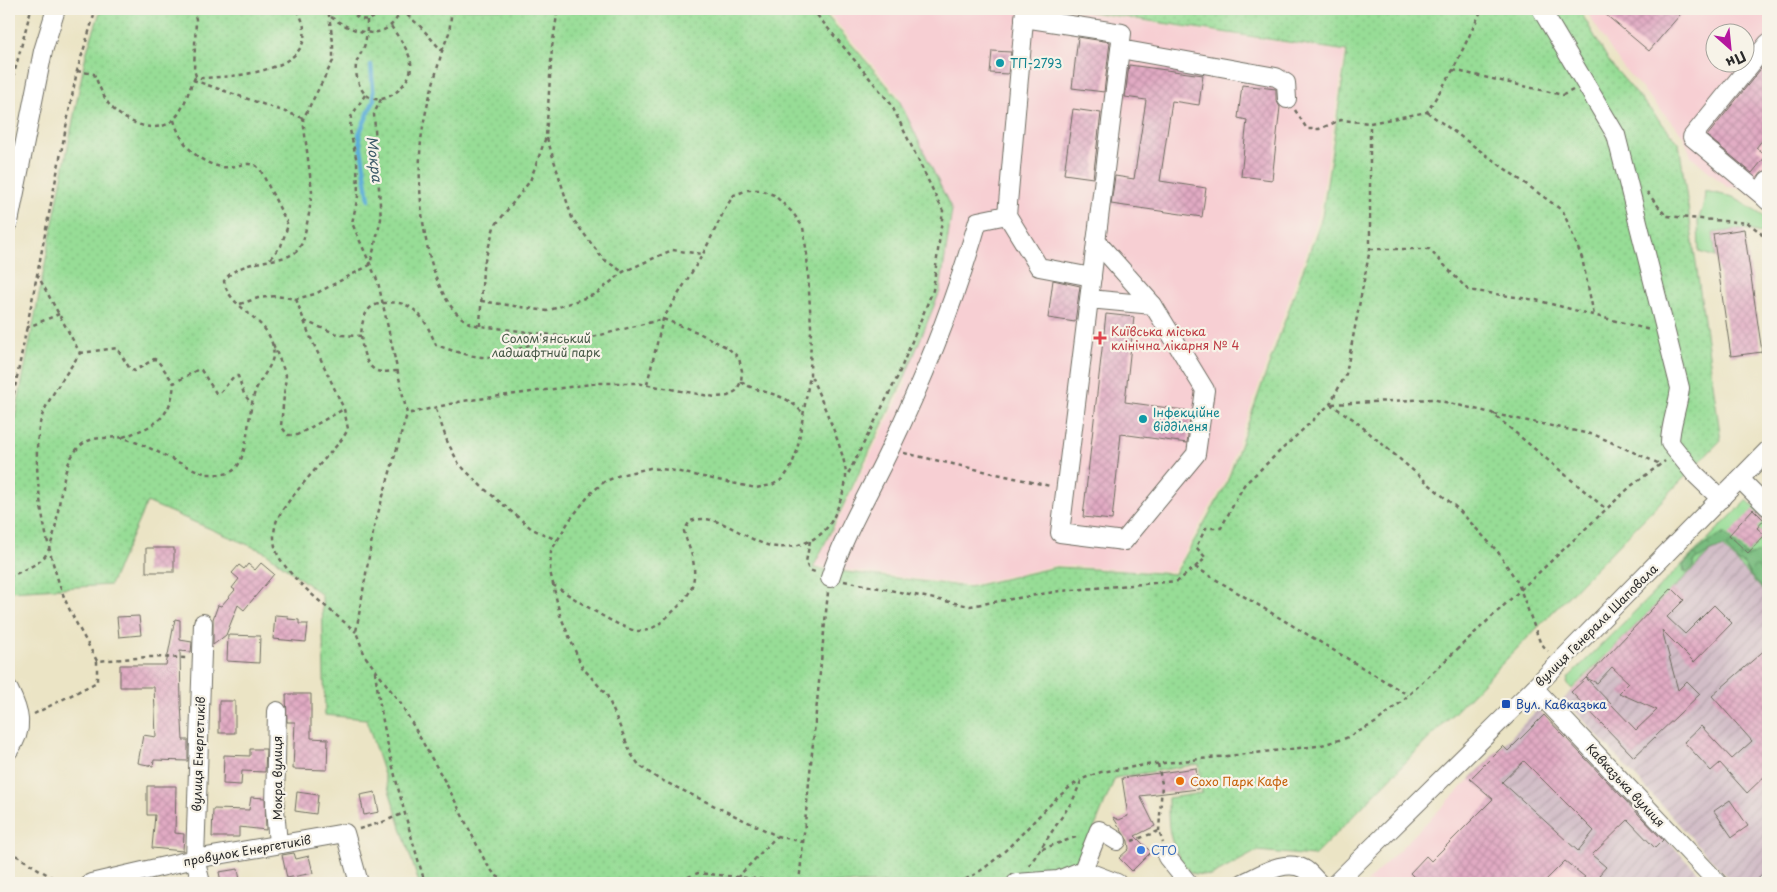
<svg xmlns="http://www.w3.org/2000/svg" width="1777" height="892" viewBox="0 0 1777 892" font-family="'Playpen Sans',sans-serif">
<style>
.built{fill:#f7cfd3;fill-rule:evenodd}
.industrial{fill:url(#industrial-furrows)}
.grass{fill:#97dd96;stroke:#618460}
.forest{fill:url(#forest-crowns);stroke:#527455}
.park{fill:url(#park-dots);stroke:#618460}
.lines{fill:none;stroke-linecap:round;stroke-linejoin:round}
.stream{stroke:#5dafd8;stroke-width:4.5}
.building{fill:url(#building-cross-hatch);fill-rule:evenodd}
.minor-casing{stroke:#6e6c61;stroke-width:20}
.path{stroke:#6e6c61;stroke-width:2.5;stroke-dasharray:4 4;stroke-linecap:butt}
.minor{stroke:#fff;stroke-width:18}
.culture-dot{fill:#0f9aa8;stroke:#f7f3e8;stroke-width:2}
.health-dot{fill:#e0444e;stroke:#f7f3e8;stroke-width:2}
.transit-dot{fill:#1a4fb4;stroke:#f7f3e8;stroke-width:2}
.food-dot{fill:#e8710a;stroke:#f7f3e8;stroke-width:2}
.shop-dot{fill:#3f7fe0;stroke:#f7f3e8;stroke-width:2}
.labels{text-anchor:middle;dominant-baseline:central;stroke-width:4.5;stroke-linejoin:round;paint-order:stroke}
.culture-label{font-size:12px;fill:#0d838f;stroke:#f7f3e8;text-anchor:start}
.health-label{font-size:12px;fill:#be3a42;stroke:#f7f3e8;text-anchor:start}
.park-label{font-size:12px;fill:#465846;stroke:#f7f3e8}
.street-label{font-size:12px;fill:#2b2b2b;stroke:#f7f3e8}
.transit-label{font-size:12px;fill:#164399;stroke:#f7f3e8;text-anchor:start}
.food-label{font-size:12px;fill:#c56008;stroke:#f7f3e8;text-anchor:start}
.shop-label{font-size:12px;fill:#366cbe;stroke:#f7f3e8;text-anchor:start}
.water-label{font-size:14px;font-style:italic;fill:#3c5968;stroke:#f7f3e8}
</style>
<defs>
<pattern id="industrial-furrows" width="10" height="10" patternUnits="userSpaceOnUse" patternTransform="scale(1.25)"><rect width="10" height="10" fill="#d2bdc7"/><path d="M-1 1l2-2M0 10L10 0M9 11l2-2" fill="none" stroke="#b4a3ab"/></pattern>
<pattern id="forest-crowns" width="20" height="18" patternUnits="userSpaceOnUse" patternTransform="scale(1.25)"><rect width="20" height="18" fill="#79bc7f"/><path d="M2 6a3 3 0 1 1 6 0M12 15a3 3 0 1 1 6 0" fill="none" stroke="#639968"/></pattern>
<pattern id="park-dots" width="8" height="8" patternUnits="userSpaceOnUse" patternTransform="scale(1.25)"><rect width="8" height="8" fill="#97dd96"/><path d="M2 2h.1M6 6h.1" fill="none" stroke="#82be81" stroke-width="1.8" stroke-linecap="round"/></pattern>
<pattern id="building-cross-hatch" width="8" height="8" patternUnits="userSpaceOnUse" patternTransform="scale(1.25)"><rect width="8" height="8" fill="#e1aac3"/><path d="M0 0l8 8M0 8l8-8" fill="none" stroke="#c192a8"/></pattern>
</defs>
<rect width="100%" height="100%" fill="#f7f3e8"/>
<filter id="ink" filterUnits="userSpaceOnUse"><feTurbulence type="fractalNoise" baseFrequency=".02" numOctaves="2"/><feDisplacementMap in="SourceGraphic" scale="10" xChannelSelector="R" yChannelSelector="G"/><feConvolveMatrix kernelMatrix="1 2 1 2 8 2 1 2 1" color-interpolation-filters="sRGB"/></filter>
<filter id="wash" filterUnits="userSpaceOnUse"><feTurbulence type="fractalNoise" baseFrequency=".0096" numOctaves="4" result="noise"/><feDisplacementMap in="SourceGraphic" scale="20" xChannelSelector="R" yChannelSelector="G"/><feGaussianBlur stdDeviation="1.12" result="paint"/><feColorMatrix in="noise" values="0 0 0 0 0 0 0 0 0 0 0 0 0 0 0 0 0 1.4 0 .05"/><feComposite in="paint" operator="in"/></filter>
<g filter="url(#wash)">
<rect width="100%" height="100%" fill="#ebe4c5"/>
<g class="built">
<polygon points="825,9 1062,9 1345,52 1319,215 1224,483 1173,572 1056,565 969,585 815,566 906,383 900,97"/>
<path d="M1585 9H1768V208L1741 188 1727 187 1691 156 1683 135 1620 64ZM1714 32H1744V62H1714Z"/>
<polygon points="1470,779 1555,856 1568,863 1592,883 1366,883"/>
</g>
<g class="industrial">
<polygon points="1719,543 1768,596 1768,883 1733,883 1564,699"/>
<polygon points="1538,709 1699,873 1697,883 1592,883 1568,863 1555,856 1470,779"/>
</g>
<g class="grass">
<polygon points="1705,191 1733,197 1763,216 1768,222 1768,235 1744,229 1713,233 1716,257 1699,252 1698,221 1704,203"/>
<polygon points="1747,500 1768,520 1768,596 1719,543 1572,689 1567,683 1569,677"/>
</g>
<polygon class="forest" points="1721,534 1726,534 1748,556 1768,549 1768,594 1750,575 1743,563 1738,562 1725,546 1709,552 1694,562 1693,567 1687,573 1684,571 1683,565 1703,546"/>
<path class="park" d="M101 9H821L898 98 952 210 940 291 903 382 813 568 969 587 1056 567 1175 574 1226 485 1322 217 1347 51 1071 9H1579L1610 63 1679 143 1721 440 1314 856 1257 851 1211 876 1190 873C1169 844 1168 834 1168 798L1202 793 1199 764 1115 778 1072 882 1076 883H419L366 719 325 715 322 595 265 552 147 502 110 585 9 591V449L86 54Z"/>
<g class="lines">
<polyline class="stream" points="369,200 359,134 374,100 371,65"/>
</g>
<g id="blocks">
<g class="building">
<polygon points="1599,9 1685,9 1649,51"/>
<polygon points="1078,37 1110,42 1104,92 1072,88"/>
<polygon points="992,51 1011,52 1008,74 990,73"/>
<polygon points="1768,60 1768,133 1756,148 1766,156 1752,173 1707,136"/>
<polygon points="1129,65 1203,75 1199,105 1172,101 1160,181 1206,188 1202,217 1111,204 1115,176 1134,179 1146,100 1125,97"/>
<polygon points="1242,85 1276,89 1276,100 1280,107 1272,180 1241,176 1247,120 1238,118"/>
<polygon points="1073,109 1101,113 1093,178 1064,174"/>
<polygon points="1744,229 1762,352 1731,356 1713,234"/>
<polygon points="1053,280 1080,286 1075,322 1048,318"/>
<polygon points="1106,314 1134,317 1125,402 1191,411 1187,443 1121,434 1112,520 1083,517"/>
<polygon points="1753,509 1764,520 1757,528 1765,535 1748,553 1729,535"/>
<rect x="146" y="548" width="28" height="24"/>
<polygon points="261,563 274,574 244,610 238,605 226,635 213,645 213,619 218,605 221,606 235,590 232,588 239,579 232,573 239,565 244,569 248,564 255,570"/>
<polygon points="1672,588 1684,600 1667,617 1685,634 1714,605 1732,623 1694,662 1662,630 1678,690 1687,681 1700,694 1634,757 1571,692 1586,678 1636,730 1657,710 1619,693 1629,683 1612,667 1597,683 1586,678"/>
<polygon points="275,615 289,616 288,619 299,620 299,624 308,624 306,642 273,639"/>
<polygon points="139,616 141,635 119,637 117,617"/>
<polygon points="175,619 180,620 180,640 192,642 191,652 180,651 181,703 183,740 188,740 188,761 154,760 153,766 138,763 143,735 156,737 154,687 120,687 120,665 166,665"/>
<polygon points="228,635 260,636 259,663 227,661"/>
<polygon points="1768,647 1768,773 1747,793 1720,763 1711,771 1684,742 1701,726 1732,759 1752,741 1712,696"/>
<polygon points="286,694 311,694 311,738 328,739 327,770 293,769 295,722 287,722"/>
<rect x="219" y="701" width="16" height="32"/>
<path d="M1544 715 1663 840 1655 848 1628 820 1592 855 1606 867 1599 875 1610 883H1578L1585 877 1565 861 1543 883H1420L1410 873 1426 856 1431 861 1493 799 1470 779 1503 746 1508 751ZM1524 761 1594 831 1578 851 1502 782Z"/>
<polygon points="250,749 266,749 265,772 242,771 241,785 223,784 224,755 250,756"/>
<polygon points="1196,768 1198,789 1140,796 1155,826 1135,836 1151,852 1132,871 1119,858 1129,849 1128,841 1113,817 1119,820 1128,816 1122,778"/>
<polygon points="147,786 176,786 175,833 184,834 183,851 152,848 155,815 147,815"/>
<polygon points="297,792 318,795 316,814 295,811"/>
<polygon points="375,792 379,812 364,815 360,795"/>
<polygon points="251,797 265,798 266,830 239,827 239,837 212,837 213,809 249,810"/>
<polygon points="1730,800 1748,826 1732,837 1714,811"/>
<polygon points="294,853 296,859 309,856 313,873 287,878 282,855"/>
<polygon points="238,869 240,880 221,882 219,872"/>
</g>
</g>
</g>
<g filter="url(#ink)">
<use href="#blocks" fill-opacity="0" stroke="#6e6c61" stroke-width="1"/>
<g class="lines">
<defs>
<g id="minor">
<polyline points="1025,9 1007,215 1039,267 1092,277"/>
<path d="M1541 9 1616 135 1680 388C1678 407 1670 425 1670 443L1695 474 1721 499"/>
<polyline points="1024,18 1122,33 1120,49 1276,77 1286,83 1287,99"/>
<path d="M1768 180C1762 188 1760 195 1768 201"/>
<polyline points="1763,196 1692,137 1768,43"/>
<polyline points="9,222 43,51 56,9"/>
<polyline points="1096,241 1153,305"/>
<polyline points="1089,299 1060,533 1124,541 1196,454 1205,390 1153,305 1089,299 1120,49"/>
<polyline points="1740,479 1768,507"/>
<path d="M830 578C844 534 869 493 889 451 925 376 955 301 978 221L1007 215"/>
<polyline points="1534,688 1718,883"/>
<path d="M9 690C20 712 25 729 9 750"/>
<polyline points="277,711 275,809 278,844"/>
<polyline points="1167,857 1188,883"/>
<polyline points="91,883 195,859 345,833 359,883"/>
<polyline points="201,883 195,859 203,623"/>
<polyline points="1016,883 1058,880 1083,870"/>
<polyline points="1117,883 1083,870 1099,830 1117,841"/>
<path d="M1243 883C1261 875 1285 858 1304 869 1310 872 1314 879 1319 883"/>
<polyline points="1336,883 1534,688 1768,450"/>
<polyline points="1767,883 1768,882"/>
</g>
</defs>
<use href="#minor" class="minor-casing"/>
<g class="path">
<path d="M193 9 196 19 194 70 196 76 201 78C239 77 331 70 297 9"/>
<path d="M350 9C358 23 375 23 382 9"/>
<polyline points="812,9 891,104 943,211 933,290 897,378 847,476"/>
<path d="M401 10 420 26 442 51C435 78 426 105 422 133 415 180 422 292 466 321 470 324 476 325 480 326L585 339 663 319 697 332 728 348 739 358 742 371 741 382 736 391 728 396 715 397 637 383H599L463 401 407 414"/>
<path d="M331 17C355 34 387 44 401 10"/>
<path d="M367 20C367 28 367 36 365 43 363 54 354 59 356 72 364 125 414 89 411 63 409 50 398 37 391 26"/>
<polyline points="442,51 449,33 452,9"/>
<polyline points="1453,70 1563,95 1573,90"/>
<path d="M77 71 94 74C98 83 102 94 108 103 121 121 157 138 175 118 186 106 188 89 196 76"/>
<polyline points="193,80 303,118"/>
<polyline points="9,93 31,9"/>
<polyline points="365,95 351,117 350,130 357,162 358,196 352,223 378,282 407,414 374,527 356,632 365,656 401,704 448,787 486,863 495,875 507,882 625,883"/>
<polyline points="1295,110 1307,129 1319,129 1341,120 1370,123"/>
<polyline points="1427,112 1563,211 1582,258 1594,315"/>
<path d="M174 120C180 142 197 163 222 167 235 169 250 158 260 169L288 225 281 246 269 260"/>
<polyline points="547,138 572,218 603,259 623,272"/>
<polyline points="1647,192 1666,216 1748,223 1760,232 1768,245"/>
<polyline points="1370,249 1429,249 1468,290 1536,300 1650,330"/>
<path d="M37 274 80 353C68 372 53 391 44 411 25 454 48 562 67 604 76 624 87 642 97 661"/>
<path d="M296 299 309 334 344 409 348 429 343 438C329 455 280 506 276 523 273 533 273 547 279 557 295 584 332 611 356 632"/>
<polyline points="481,301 547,311 596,294 623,272 672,250 703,254"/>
<polyline points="240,304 258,298 276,296 296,299 315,294 370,265 381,219 374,114 381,99"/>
<polyline points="304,321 340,335 361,336"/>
<polyline points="480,326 483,268 494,227 530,181 546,137 552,47 558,9"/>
<polyline points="26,328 59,314"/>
<polyline points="273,344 286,375 281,426 288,435 297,435 344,409"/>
<polyline points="80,353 117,348 130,369 135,371 154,359 157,360 174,383 197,370 201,370 216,393 220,393 234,376 238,376 244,394 251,403"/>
<path d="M397 371C391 371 382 373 377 371 360 364 357 326 367 312 370 306 377 304 384 303 415 299 425 319 436 345 451 350 469 357 485 357 506 357 530 344 549 336"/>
<path d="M741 382C763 396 785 390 804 415"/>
<polyline points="647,384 663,319 703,254 726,207 734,195 748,190 760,190 774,195 793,213 803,227 807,255 811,326 810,375 797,451 791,467 783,479 772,485 756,488 670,470 650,468 620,475 604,482 591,493 569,521 551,551 550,571 560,615 582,667 607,695 631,754 640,766 657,778 777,836 803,842"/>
<polyline points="1330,404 1353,419 1458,509 1498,552 1518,583 1540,642 1548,651"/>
<polyline points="1332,404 1432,399 1492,413 1606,509"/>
<polyline points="436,409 447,441 459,464 481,486 532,529 557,540"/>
<polyline points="1494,414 1595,435 1660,464"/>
<polyline points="9,418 77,71 96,9"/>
<path d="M123 437C154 426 171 420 174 383"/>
<polyline points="904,453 1050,486"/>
<polyline points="810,541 806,562 809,570 815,572"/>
<polyline points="1195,567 1408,695"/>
<path d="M9 577C20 571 37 566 45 556 67 524 50 438 103 438 109 438 117 436 123 438 152 446 178 465 207 474 217 474 229 476 236 468 248 454 248 414 254 395 259 376 279 364 272 343 265 317 228 307 224 281 238 261 267 263 289 256L296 252 303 242 309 214 312 191 303 119 333 61V42L328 9"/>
<polyline points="844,581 970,606 1060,591 1178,581 1206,558 1196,547 1206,528 1221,528 1244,485 1330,404 1346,374 1370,249 1370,123 1427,112 1453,70 1482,9"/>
<path d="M553 585C573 597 618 629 638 631 650 632 660 624 668 616 687 599 698 587 693 560 691 550 686 541 684 531L690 521C718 512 741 537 767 545 784 550 804 546 818 536 827 530 833 520 837 509 841 499 846 487 846 476 846 453 821 400 811 376"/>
<path d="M375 671C384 743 404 813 425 883"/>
<polyline points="34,714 97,682 97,661 149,657 188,658"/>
<polyline points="1158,764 1162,784 1159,831"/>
<polyline points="359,829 383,822 404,813"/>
<polyline points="1132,841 1159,831 1163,843"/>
<polyline points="1042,849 1079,836"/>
<polyline points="9,851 61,883"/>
<polyline points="1029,866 1073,800 1082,779 1101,772 1146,765 1318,746 1346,738 1375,723 1400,703 1631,486 1665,461"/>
<polyline points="737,878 777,836"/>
<polyline points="673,883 698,873 798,883"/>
<polyline points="799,883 828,592"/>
<path d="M958 883C1009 861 1035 810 1080 780"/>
</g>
<use href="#minor" class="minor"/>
</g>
</g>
<g class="culture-dot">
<circle cx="1000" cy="63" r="5"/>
<circle cx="1143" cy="419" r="5"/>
</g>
<path class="health-dot" d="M1097.5 330.5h5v5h5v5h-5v5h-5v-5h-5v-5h5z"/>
<rect class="transit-dot" x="1501" y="699" width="10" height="10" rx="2.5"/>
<circle class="food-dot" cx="1180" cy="781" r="5"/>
<circle class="shop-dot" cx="1141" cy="850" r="5"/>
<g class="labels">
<g class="culture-label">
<text x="1010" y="63">ТП-2793</text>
<text x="1153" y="412">Інфекційне<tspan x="1153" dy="14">відділеня</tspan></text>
</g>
<g class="health-label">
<text x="1111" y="331">Київська міська<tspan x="1111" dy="14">клінічна лікарня № 4</tspan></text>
</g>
<g class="park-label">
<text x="546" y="338">Солом'янський<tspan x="546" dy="14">ладшафтний парк</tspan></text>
</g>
<g class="street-label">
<text transform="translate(1596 625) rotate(-45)">вулиця Генерала Шаповала</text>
<text transform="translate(198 754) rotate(-88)">вулиця Енергетиків</text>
<text transform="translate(277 778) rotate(-90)">Мокра вулиця</text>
<text transform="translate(1626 785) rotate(47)">Кавказька вулиця</text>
<text transform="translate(247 850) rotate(-10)">провулок Енергетиків</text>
</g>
<g class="transit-label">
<text x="1516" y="704">Вул. Кавказька</text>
</g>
<g class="food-label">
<text x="1190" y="781">Сохо Парк Кафе</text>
</g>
<g class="shop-label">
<text x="1151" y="850">СТО</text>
</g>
<g class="water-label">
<text transform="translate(375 159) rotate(83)">Мокра</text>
</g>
</g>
<rect width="1777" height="892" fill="none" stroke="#f7f3e8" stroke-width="30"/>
<g transform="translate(1730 48) rotate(153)"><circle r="24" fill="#f7f3e8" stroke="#a5a39c"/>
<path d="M0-4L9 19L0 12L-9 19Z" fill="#b5179e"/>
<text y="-8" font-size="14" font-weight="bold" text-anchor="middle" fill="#2b2b2b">Пн</text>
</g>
</svg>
